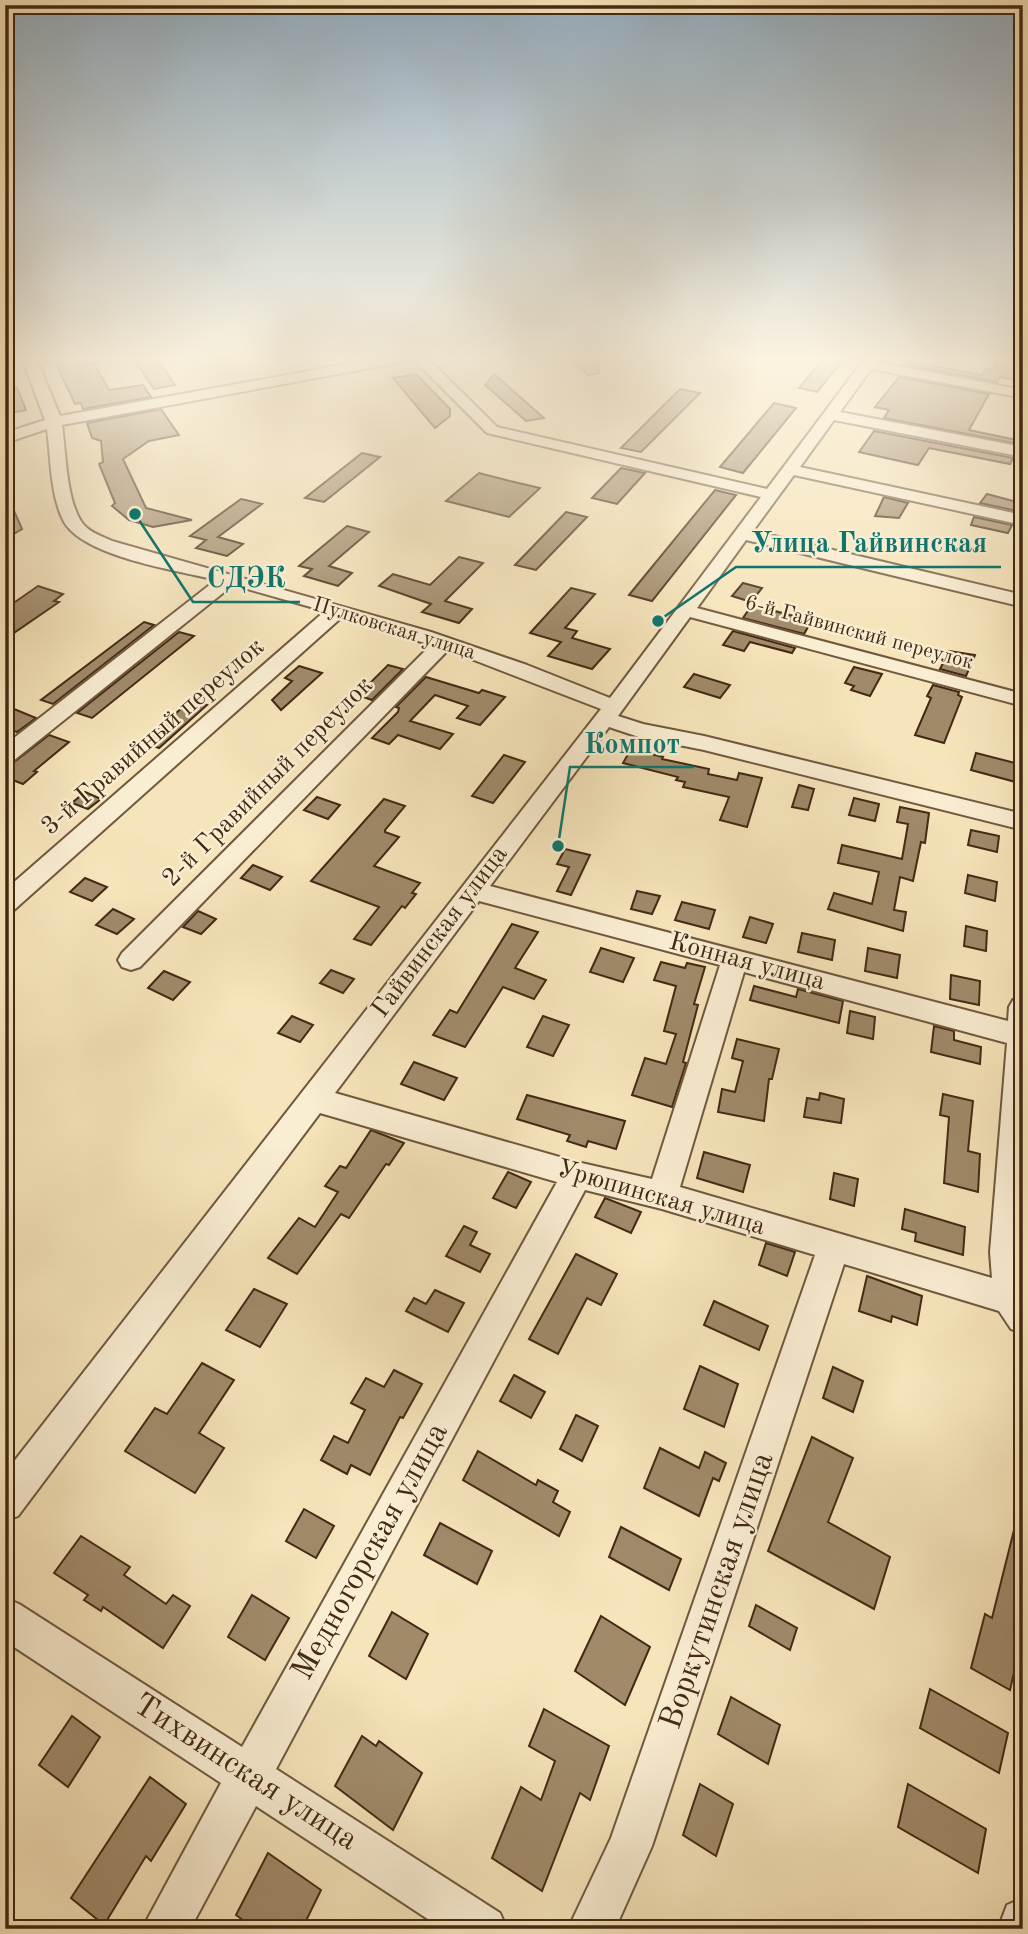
<svg xmlns="http://www.w3.org/2000/svg" width="1028" height="1934" viewBox="0 0 1028 1934" font-family="'Old Standard TT',serif">
<style>
.building{fill:#a08a6a;stroke:#432914;stroke-width:2}
.lines{fill:none;stroke-linecap:round;stroke-linejoin:round}
.minor-casing{stroke:#70583e;stroke-width:4}
.minor{fill:#f9edd2;fill-rule:evenodd}
.labels{text-anchor:middle;dominant-baseline:central;stroke-width:5;stroke-linejoin:round;paint-order:stroke}
.far-street-label{font-size:21px;fill:#432914;stroke:#f9edd2}
.street-label{font-size:26px;fill:#432914;stroke:#f9edd2}
.near-street-label{font-size:32px;fill:#432914;stroke:#f9edd2}
.leader{fill:none;stroke:#0f766e;stroke-width:2.5}
.callout-dot{fill:#0f766e;stroke:#f9edd2;stroke-width:2.5}
.callout-label{font-size:28px;text-anchor:middle;font-weight:bold;fill:#0f766e;stroke:#f9edd2;stroke-width:5;stroke-linejoin:round;paint-order:stroke}
</style>
<rect width="100%" height="100%" fill="#f6e4ba"/>
<filter id="stains"><feTurbulence type="fractalNoise" baseFrequency=".00286" numOctaves="4"/><feColorMatrix values="0 0 0 0 .2 0 0 0 0 .09 0 0 0 0 .02 0 0 0 .5 -.17"/></filter>
<radialGradient id="worn" r=".72"><stop offset=".6" stop-color="#630" stop-opacity="0"/><stop offset="1" stop-color="#630" stop-opacity=".3"/></radialGradient>
<g class="building">
<polygon points="53,358 85,358 88,364 94,363 109,390 143,385 151,397 83,409 81,403 75,404"/>
<polygon points="133,358 157,358 175,385 154,389"/>
<polygon points="568,358 598,358 599,373 588,375"/>
<polygon points="824,358 845,358 817,392 799,388"/>
<polygon points="999,358 1023,359 1023,381 1000,377 997,382 908,365 910,362 982,375 986,369 992,370"/>
<polygon points="416,374 450,409 450,416 435,428 393,378"/>
<polygon points="494,374 544,418 526,421 485,385"/>
<polygon points="899,377 989,394 969,430 1021,441 1019,444 884,418 889,410 875,407"/>
<polygon points="17,388 26,410 5,414 5,390"/>
<polygon points="680,389 700,393 641,452 621,448"/>
<polygon points="774,403 796,408 743,473 720,467"/>
<polygon points="161,409 179,435 149,441 123,459 146,508 192,520 153,527 129,520 112,506 115,503 99,464 103,462 101,441 92,438 87,423"/>
<polygon points="874,431 1013,458 1010,464 929,448 918,465 859,452"/>
<polygon points="362,453 380,457 324,502 305,498"/>
<polygon points="621,468 645,473 617,504 592,498"/>
<polygon points="479,473 510,481 540,488 509,517 446,501"/>
<polygon points="5,490 22,529 5,539"/>
<polygon points="715,490 736,495 652,601 629,595"/>
<polygon points="987,494 1021,503 1017,511 980,503"/>
<polygon points="884,497 908,503 899,518 875,516"/>
<polygon points="241,499 262,504 218,537 243,544 227,556 196,548 206,540 190,536"/>
<polygon points="566,512 587,517 536,570 515,565"/>
<polygon points="974,517 1012,525 1008,533 971,525"/>
<polygon points="347,526 369,532 329,566 352,573 338,586 304,576 312,569 299,566"/>
<polygon points="459,557 483,563 445,601 472,609 459,623 422,612 431,604 379,586 393,574 430,585"/>
<polygon points="743,583 762,588 751,602 732,596"/>
<polygon points="38,586 63,594 54,601 59,602 5,639 5,609"/>
<polygon points="571,588 595,594 565,628 577,631 572,638 610,649 592,669 548,656 561,642 530,633"/>
<polygon points="752,605 790,615 812,620 804,634 743,618"/>
<polygon points="144,622 154,625 53,704 41,700"/>
<polygon points="733,631 795,648 792,653 750,642 744,651 723,645"/>
<polygon points="179,632 194,636 92,718 77,713"/>
<polygon points="949,651 975,655 966,676 940,669"/>
<polygon points="388,665 403,669 372,700 358,695"/>
<polygon points="299,666 322,673 281,710 272,700 292,681 285,678"/>
<polygon points="854,667 882,674 870,696 851,690 854,686 845,683"/>
<polygon points="694,674 730,685 720,698 684,687"/>
<polygon points="426,677 479,693 482,690 505,697 480,725 457,718 468,706 435,695 410,721 453,734 440,749 398,735 389,744 372,738 398,712 399,708 396,707"/>
<polygon points="933,685 959,692 958,695 962,697 944,743 915,735 931,698 927,696"/>
<polygon points="191,700 207,705 159,748 143,742"/>
<polygon points="14,709 36,718 17,732 5,727 5,715"/>
<polygon points="49,735 69,742 34,771 37,772 23,784 5,777 5,769"/>
<polygon points="631,749 663,757 662,759 709,769 708,774 737,780 739,773 762,778 747,827 720,820 729,797 683,787 685,782 676,780 678,777 623,763"/>
<polygon points="976,753 1023,765 1023,784 971,770"/>
<polygon points="504,755 525,762 493,803 472,796"/>
<polygon points="799,785 814,789 808,810 792,807"/>
<polygon points="85,792 101,799 88,809 72,803"/>
<polygon points="317,797 340,805 328,819 304,810"/>
<polygon points="854,798 879,804 875,821 849,815"/>
<polygon points="384,799 405,806 385,830 385,832 399,837 374,866 420,883 412,893 416,894 405,908 402,906 371,945 354,939 379,907 311,881"/>
<polygon points="900,807 929,813 925,843 921,842 913,881 900,877 894,910 906,912 903,931 828,909 834,893 872,904 879,872 838,863 842,845 902,859 908,824 897,822"/>
<polygon points="971,830 999,836 997,852 968,845"/>
<polygon points="565,849 590,855 571,895 557,891 569,867 557,864"/>
<polygon points="253,865 282,877 270,890 241,878"/>
<polygon points="968,875 997,882 995,901 965,893"/>
<polygon points="85,878 107,887 92,901 70,892"/>
<polygon points="637,891 660,896 652,914 631,909"/>
<polygon points="682,902 715,910 709,929 675,920"/>
<polygon points="113,909 134,919 117,934 96,925"/>
<polygon points="198,911 216,919 201,934 183,927"/>
<polygon points="750,917 773,924 766,943 743,937"/>
<polygon points="512,924 538,932 515,968 546,980 534,999 503,987 465,1047 433,1035 450,1010 457,1013"/>
<polygon points="966,926 987,931 986,951 964,946"/>
<polygon points="802,933 835,940 832,960 798,952"/>
<polygon points="601,948 634,958 623,982 590,972"/>
<polygon points="868,948 900,955 897,978 865,971"/>
<polygon points="661,962 685,968 687,963 705,967 694,1004 698,1005 683,1062 686,1063 672,1107 632,1095 645,1058 666,1064 676,1034 664,1031 676,986 654,980"/>
<polygon points="331,970 354,979 343,993 320,983"/>
<polygon points="164,971 190,982 173,1000 148,988"/>
<polygon points="951,975 980,981 979,1005 950,999"/>
<polygon points="754,986 796,997 798,989 843,1001 839,1023 750,1000"/>
<polygon points="850,1011 875,1017 873,1039 847,1033"/>
<polygon points="292,1016 313,1025 300,1042 278,1033"/>
<polygon points="543,1016 569,1025 553,1056 527,1047"/>
<polygon points="934,1026 954,1031 954,1040 981,1047 980,1064 931,1052"/>
<polygon points="737,1039 779,1049 772,1079 769,1079 764,1121 718,1112 722,1089 735,1092 743,1061 732,1058"/>
<polygon points="414,1062 457,1078 444,1100 401,1084"/>
<polygon points="820,1093 844,1099 841,1123 804,1117 807,1098 819,1100"/>
<polygon points="943,1094 973,1101 968,1151 980,1154 978,1192 944,1183 949,1117 940,1115"/>
<polygon points="527,1095 625,1121 616,1149 588,1141 586,1147 567,1141 570,1135 517,1119"/>
<polygon points="371,1130 404,1143 389,1165 386,1164 349,1218 341,1214 297,1274 268,1258 299,1218 315,1227 338,1192 325,1186 340,1166 346,1168"/>
<polygon points="704,1152 750,1165 743,1192 697,1178"/>
<polygon points="508,1172 531,1182 516,1208 493,1198"/>
<polygon points="834,1173 858,1179 854,1206 830,1199"/>
<polygon points="605,1198 641,1212 631,1233 595,1217"/>
<polygon points="905,1209 965,1227 963,1255 915,1241 916,1233 902,1229"/>
<polygon points="464,1226 477,1232 470,1245 490,1254 480,1272 446,1256"/>
<polygon points="766,1243 795,1252 787,1276 759,1265"/>
<polygon points="576,1254 617,1274 601,1305 587,1298 558,1354 529,1339"/>
<polygon points="867,1276 922,1296 917,1325 892,1316 891,1322 859,1311"/>
<polygon points="254,1289 287,1304 260,1347 226,1330"/>
<polygon points="435,1290 464,1303 448,1332 406,1311 414,1298 426,1304"/>
<polygon points="714,1301 768,1326 759,1350 704,1325"/>
<polygon points="202,1363 234,1380 199,1433 224,1448 195,1493 125,1451 155,1408 167,1414"/>
<polygon points="700,1366 738,1384 724,1427 684,1409"/>
<polygon points="833,1367 863,1381 853,1412 823,1398"/>
<polygon points="394,1370 422,1384 403,1418 400,1417 370,1475 351,1465 347,1474 321,1460 334,1436 348,1443 365,1410 351,1403 366,1378 384,1387"/>
<polygon points="514,1375 545,1392 531,1418 500,1401"/>
<polygon points="576,1415 598,1426 582,1461 560,1449"/>
<polygon points="812,1437 853,1458 828,1522 890,1557 874,1609 768,1551"/>
<polygon points="660,1448 699,1468 705,1452 726,1463 719,1481 713,1478 699,1516 644,1488"/>
<polygon points="478,1451 536,1485 538,1480 558,1491 553,1502 570,1512 559,1536 463,1480"/>
<polygon points="304,1509 334,1526 316,1558 286,1541"/>
<polygon points="1017,1518 1023,1519 1023,1633 1010,1690 971,1668 985,1614 992,1618"/>
<polygon points="440,1523 492,1551 477,1584 424,1555"/>
<polygon points="621,1527 681,1559 669,1590 609,1557"/>
<polygon points="81,1536 130,1567 124,1575 166,1604 173,1595 190,1606 163,1648 103,1607 101,1611 84,1600 88,1595 54,1573"/>
<polygon points="252,1595 289,1618 265,1660 228,1637"/>
<polygon points="756,1605 797,1628 790,1650 749,1626"/>
<polygon points="392,1612 428,1634 406,1679 369,1656"/>
<polygon points="601,1616 650,1647 625,1705 575,1671"/>
<polygon points="930,1689 1008,1733 999,1773 920,1728"/>
<polygon points="731,1697 780,1725 768,1764 718,1734"/>
<polygon points="544,1709 609,1746 590,1800 580,1793 542,1891 492,1858 521,1787 541,1800 555,1761 529,1746"/>
<polygon points="72,1716 100,1737 68,1787 39,1765"/>
<polygon points="362,1736 376,1746 379,1741 422,1773 393,1830 335,1786"/>
<polygon points="150,1777 186,1804 151,1861 146,1856 104,1925 71,1898"/>
<polygon points="700,1784 733,1804 716,1856 683,1835"/>
<polygon points="908,1784 986,1829 978,1873 898,1827"/>
<polygon points="268,1853 321,1890 302,1929 255,1929 236,1915"/>
</g>
<g class="lines">
<defs>
<g id="minor">
<path d="M22 358H36L60 416 381 358H410L403 362 62 425C66 452 66 502 83 524 90 533 102 536 112 541L431 632 527 665 610 698 761 497 487 433 412 358H427L497 427 767 489 865 358H879L876 362 1023 390V398L871 369 840 412 1023 447V457L834 420 800 467 1023 515V525L794 475 753 531 1023 595V607L746 540 697 608 1023 694V706L690 617 618 716 643 724 704 736 1023 814V830L704 750 639 737 609 727 490 886 1008 1021 1009 1007 1013 1000 1023 997V1334L1011 1329 999 1311 844 1264 652 1846 615 1929H568L611 1838 815 1255 662 1209 585 1190 276 1769 500 1913 507 1929H443L256 1806 190 1929H142L221 1783 5 1641V1598L19 1604 242 1747 557 1182 320 1113 18 1516 5 1521V1473L601 709 448 650 140 967 131 970 122 967 118 960 122 953 431 645 342 617 14 910 5 913V890L325 611 233 585 13 761 5 763V745L216 580C177 570 82 557 63 520 50 493 51 458 47 429L5 443V433L45 420ZM479 901 720 965 652 1179 577 1162 335 1093ZM744 972 1007 1043 990 1252 992 1278 680 1187Z"/>
<polygon points="1023,1898 1023,1929 998,1929 1007,1905"/>
</g>
</defs>
<use href="#minor" class="minor-casing"/>
<use href="#minor" class="minor"/>
</g>
<linearGradient id="sky" x2="0" y2="1"><stop stop-color="#95aebf"/><stop offset="0.57" stop-color="#fbf3e0"/><stop offset="1" stop-color="#fbf3e0" stop-opacity="0"/></linearGradient>
<rect width="1028" height="629" fill="url(#sky)"/>
<g class="labels">
<g class="far-street-label">
<text transform="translate(394 629) rotate(17)">Пулковская улица</text>
<text transform="translate(859 633) rotate(15)">6-й Гайвинский переулок</text>
</g>
<g class="street-label">
<text transform="translate(153 737) rotate(-41)">3-й Гравийный переулок</text>
<text transform="translate(268 782) rotate(-45)">2-й Гравийный переулок</text>
<text transform="translate(440 932) rotate(-53)">Гайвинская улица</text>
<text transform="translate(747 962) rotate(15)">Конная улица</text>
<text transform="translate(661 1198) rotate(16)">Урюпинская улица</text>
</g>
<g class="near-street-label">
<text transform="translate(371 1552) rotate(-61)">Медногорская улица</text>
<text transform="translate(718 1591) rotate(-71)">Воркутинская улица</text>
<text transform="translate(245 1773) rotate(33)">Тихвинская улица</text>
</g>
</g>
<path class="leader" d="M658 621L736 567H1001M135 514L193 602H300M558 846L570 767H694"/>
<g class="callout-dot">
<circle cx="658" cy="621" r="7"/>
<circle cx="135" cy="514" r="7"/>
<circle cx="558" cy="846" r="7"/>
</g>
<g class="callout-label">
<text x="869" y="552">Улица Гайвинская</text>
<text x="246" y="587">СДЭК</text>
<text x="632" y="753">Компот</text>
</g>
<rect width="1028" height="1934" fill="none" stroke="#f6e4ba" stroke-width="28"/>
<rect x="7" y="7" width="1014" height="1920" fill="none" stroke="#432914" stroke-width="3.5"/>
<rect x="14" y="14" width="1000" height="1906" fill="none" stroke="#432914" stroke-width="2"/>
<rect width="100%" height="100%" filter="url(#stains)"/>
<rect width="100%" height="100%" fill="url(#worn)"/>
</svg>
